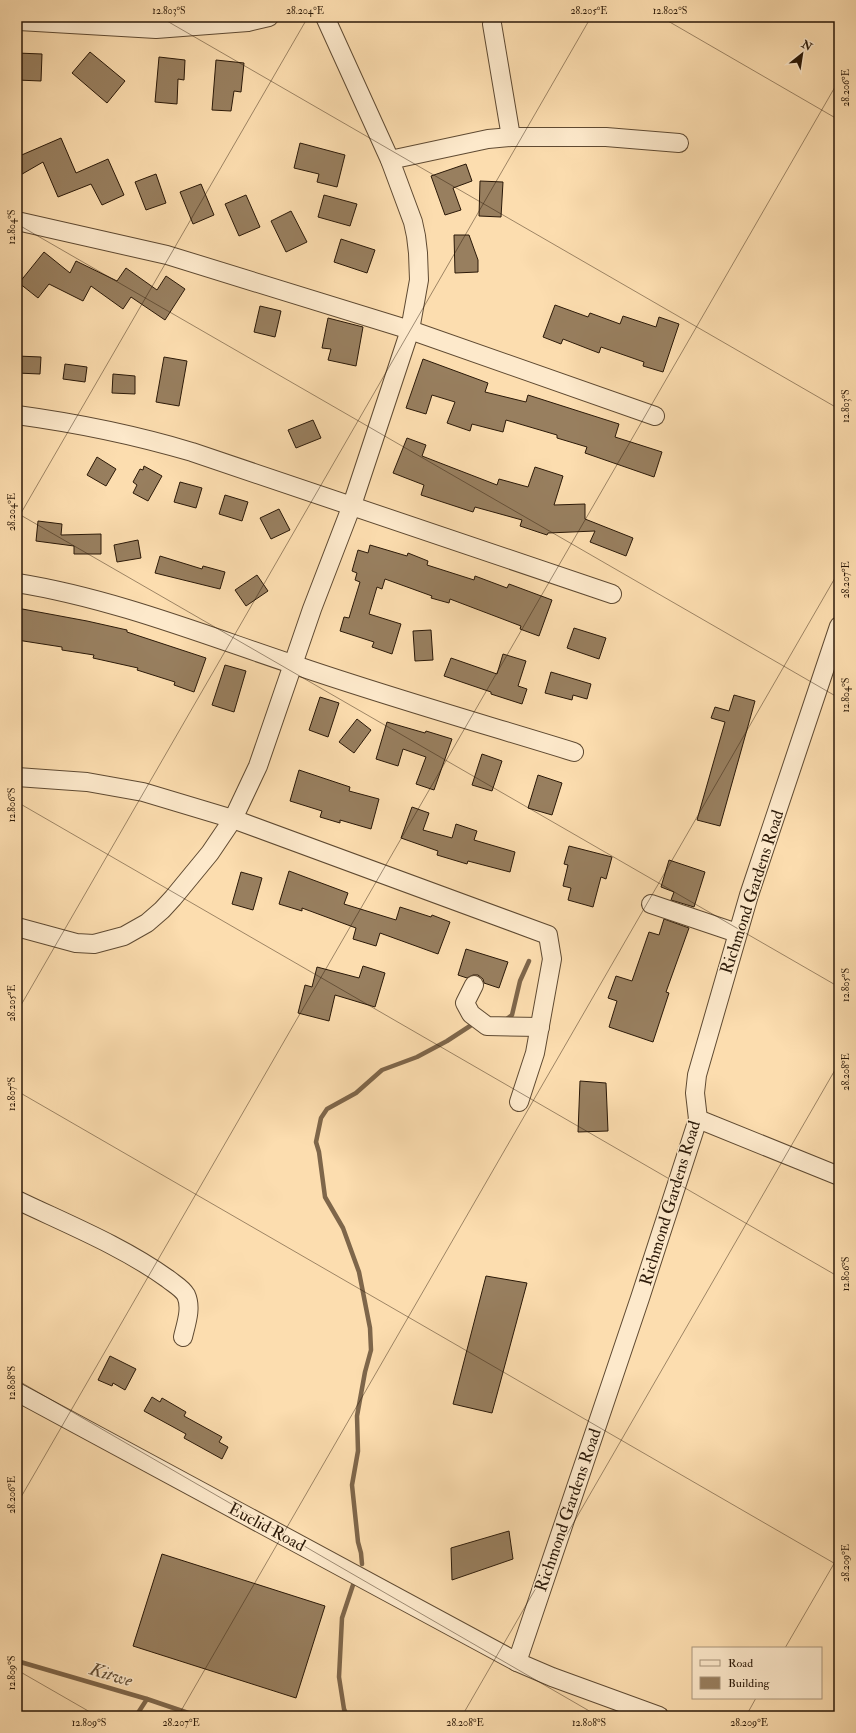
<svg xmlns="http://www.w3.org/2000/svg" width="856" height="1733" viewBox="0 0 856 1733" font-family="'IM FELL Double Pica',serif">
<style>
.lines{fill:none;stroke-linecap:round;stroke-linejoin:round}
.stream{stroke:#7e664a;stroke-width:4.5}
.building{fill:#987f5f;stroke:#2b1908}
.minor-casing{stroke:#5f4a32;stroke-width:20}
.minor{stroke:#fde9cb;stroke-width:18}
.ticks{fill:none;stroke:#2b1908;stroke-width:1;stroke-opacity:0.45}
.labels{text-anchor:middle;dominant-baseline:central;stroke-width:3;stroke-linejoin:round;paint-order:stroke}
.street-label{font-size:17px;fill:#2b1908;stroke:#fde9cb}
.water-label{font-size:18px;font-style:italic;fill:#624d34;stroke:#fde9cb}
.neatline{fill:none;stroke:#2b1908;stroke-width:1.5}
.ticks-label{font-size:10px;text-anchor:middle;fill:#2b1908}
</style>
<rect width="100%" height="100%" fill="#fcddaf"/>
<filter id="stains"><feTurbulence type="fractalNoise" baseFrequency=".005" numOctaves="4"/><feColorMatrix values="0 0 0 0 .2 0 0 0 0 .09 0 0 0 0 .02 0 0 0 .5 -.17"/></filter>
<radialGradient id="worn" r=".72"><stop offset=".6" stop-color="#630" stop-opacity="0"/><stop offset="1" stop-color="#630" stop-opacity=".3"/></radialGradient>
<g class="lines">
<g class="stream">
<polyline points="504,1021 512,1015 520,981 529,961"/>
<polyline points="362,1564 361,1553 358,1542 352,1485 358,1451 357,1416 365,1372 371,1350 370,1328 359,1272 343,1228 325,1197 319,1152 316,1142 321,1118 327,1109 356,1093 382,1070 417,1057 447,1041 470,1026"/>
<polyline points="17,1661 147,1699 197,1716"/>
<polyline points="136,1716 147,1699"/>
<polyline points="347,1716 344,1709 339,1677 342,1618 353,1585"/>
</g>
</g>
<g class="building">
<polygon points="90,52 125,81 107,103 72,73"/>
<polygon points="17,53 42,54 41,81 17,80"/>
<polygon points="159,57 185,60 184,80 178,79 177,104 155,102"/>
<polygon points="216,60 244,63 241,92 234,91 231,111 212,110"/>
<polygon points="61,138 76,173 108,159 124,195 102,205 91,184 58,197 43,162 17,177 17,157"/>
<polygon points="300,143 345,155 337,187 317,182 319,174 294,168"/>
<polygon points="466,164 472,181 453,188 461,210 445,215 431,176"/>
<polygon points="156,174 166,203 146,210 135,182"/>
<polygon points="480,181 503,182 501,217 479,216"/>
<polygon points="201,184 214,215 193,224 180,192"/>
<polygon points="246,195 260,227 239,236 225,204"/>
<polygon points="324,195 357,204 350,226 318,217"/>
<polygon points="291,211 307,242 286,252 271,221"/>
<polygon points="454,235 469,235 478,260 478,272 455,273"/>
<polygon points="341,239 375,250 367,273 334,262"/>
<polygon points="44,252 70,273 76,261 117,281 126,268 157,290 166,276 185,289 165,320 131,297 123,309 91,286 83,301 49,284 38,298 19,283"/>
<polygon points="555,305 588,317 590,313 620,324 623,316 656,327 659,317 679,324 663,372 643,366 644,362 601,347 599,353 563,339 561,344 543,337"/>
<polygon points="260,306 281,311 275,337 254,332"/>
<polygon points="328,318 363,327 356,366 328,360 331,349 322,348"/>
<polygon points="17,356 41,357 40,374 17,373"/>
<polygon points="164,357 187,361 179,406 156,402"/>
<polygon points="423,359 488,383 485,392 526,402 528,395 619,424 615,437 662,452 654,477 585,453 587,447 557,438 557,435 506,420 503,432 472,424 470,431 447,423 455,402 432,395 426,414 406,408"/>
<polygon points="65,364 87,367 85,382 63,379"/>
<polygon points="113,374 135,376 135,394 112,393"/>
<polygon points="313,420 321,438 296,448 288,430"/>
<polygon points="407,438 426,445 422,456 497,485 499,479 528,487 535,467 563,476 554,505 585,504 585,519 633,538 626,556 590,542 595,531 548,533 547,535 520,526 522,520 475,507 473,512 421,495 424,485 393,473"/>
<polygon points="97,457 116,469 106,486 87,475"/>
<polygon points="144,466 162,476 148,501 133,493 137,485 133,482 140,469 143,470"/>
<polygon points="180,482 202,488 196,508 174,502"/>
<polygon points="225,495 248,502 242,521 219,514"/>
<polygon points="279,509 290,530 271,539 260,518"/>
<polygon points="38,521 62,524 61,535 101,534 101,554 74,554 74,546 36,541"/>
<polygon points="138,540 141,558 117,562 114,545"/>
<polygon points="370,545 407,556 408,553 428,561 427,565 474,580 475,576 507,588 509,584 552,600 539,636 520,629 521,626 450,599 449,603 431,598 432,596 385,579 382,589 377,587 369,614 401,624 392,654 372,647 374,642 340,631 344,617 349,618 360,582 355,580 357,573 352,571 358,550 368,553"/>
<polygon points="160,556 202,569 203,566 225,572 220,589 155,573"/>
<polygon points="257,575 268,591 246,606 235,590"/>
<polygon points="17,608 87,621 127,630 127,632 206,658 194,692 174,685 175,682 137,670 138,668 93,658 94,655 62,650 62,647 17,640"/>
<polygon points="574,628 606,638 599,659 567,648"/>
<polygon points="431,630 433,660 415,661 413,631"/>
<polygon points="503,654 526,661 518,686 527,689 522,704 491,694 491,692 444,676 451,658 497,674"/>
<polygon points="225,665 246,671 234,712 212,705"/>
<polygon points="551,672 591,684 587,699 573,695 572,700 545,693"/>
<polygon points="734,695 755,701 720,826 697,820 725,722 711,718 715,707 729,711"/>
<polygon points="320,697 339,703 328,737 309,730"/>
<polygon points="357,719 371,730 354,753 339,742"/>
<polygon points="387,722 425,733 426,731 452,739 434,790 416,784 426,757 403,749 398,766 376,759"/>
<polygon points="482,754 502,761 492,791 472,785"/>
<polygon points="299,770 350,787 349,791 379,799 371,829 340,820 340,823 320,817 322,811 290,801"/>
<polygon points="538,775 562,783 552,815 528,808"/>
<polygon points="412,807 429,813 423,830 452,838 456,824 477,831 474,840 515,852 510,872 468,861 467,864 437,855 438,851 401,838"/>
<polygon points="569,846 612,857 606,879 601,877 593,907 568,900 571,888 563,886 568,865 564,864"/>
<polygon points="669,860 705,872 694,907 671,900 674,892 661,887"/>
<polygon points="289,871 348,893 344,904 396,920 400,907 431,917 432,915 450,922 438,954 380,933 376,946 353,939 356,928 302,908 302,911 279,904"/>
<polygon points="241,872 262,878 253,910 232,904"/>
<polygon points="664,919 689,928 666,992 669,993 653,1042 609,1027 617,1001 608,998 616,976 632,981 649,932 659,935"/>
<polygon points="466,949 508,962 499,988 484,983 483,979 478,975 473,975 467,978 458,975"/>
<polygon points="363,966 385,973 375,1007 335,995 329,1021 298,1013 305,985 312,987 317,967 359,978"/>
<polygon points="580,1081 606,1083 608,1131 578,1132"/>
<polygon points="486,1276 527,1283 492,1413 453,1404"/>
<polygon points="110,1356 136,1369 125,1390 113,1383 112,1386 98,1380"/>
<polygon points="152,1397 160,1402 162,1398 186,1412 184,1416 222,1437 219,1442 228,1447 222,1459 184,1438 186,1434 144,1411"/>
<polygon points="509,1531 513,1559 452,1580 451,1548"/>
<polygon points="162,1554 325,1606 296,1698 133,1646"/>
</g>
<g class="lines">
<defs>
<g id="minor">
<polyline points="19,21 156,29 248,22 269,17"/>
<polyline points="492,24 511,137"/>
<polyline points="390,160 488,139 511,137 606,137 679,143"/>
<polyline points="17,221 167,255 410,330 655,416"/>
<path d="M17 415C76 423 135 435 192 452L612 594"/>
<path d="M17 583C111 598 202 634 292 664 385 696 480 723 574 752"/>
<polyline points="17,777 87,782 143,792 233,819 548,935 552,959 535,1053 519,1102"/>
<polyline points="651,904 737,933"/>
<polyline points="17,927 76,943 94,944 124,936 147,923 162,910 173,898 210,853 233,819 258,766 312,609 352,505 410,330 419,280 418,253 416,236 413,222 390,160 325,17"/>
<polyline points="474,985 465,1003 471,1014 487,1026 540,1027"/>
<polyline points="698,1119 839,1176"/>
<path d="M17 1200C67 1224 122 1246 168 1279 174 1284 182 1288 186 1295 192 1308 186 1324 183 1337"/>
<polyline points="17,1392 517,1662 552,1677 659,1716"/>
<polyline points="517,1662 640,1298 698,1119 695,1093 697,1075 749,895 839,626"/>
</g>
</defs>
<use href="#minor" class="minor-casing"/>
<use href="#minor" class="minor"/>
</g>
<path class="ticks" d="M160 17 839 409M661 17 839 120M17 29 24 17M17 224 839 698M17 513 839 987M17 520 308 17M17 802 839 1277M17 1012 591 17M17 1091 839 1566M17 1380 598 1716M17 1504 839 80M785 1648 839 1555M17 1670 97 1716M178 1716 839 571M462 1716 839 1063M746 1716 756 1698"/>
<g class="labels">
<g class="street-label">
<text transform="translate(752 892) rotate(-72)">Richmond Gardens Road</text>
<text transform="translate(670 1203) rotate(-73)">Richmond Gardens Road</text>
<text transform="translate(568 1510) rotate(-71)">Richmond Gardens Road</text>
<text transform="translate(267 1527) rotate(28)">Euclid Road</text>
</g>
<g class="water-label">
<text transform="translate(111 1675) rotate(17)">Kitwe</text>
</g>
</g>
<rect width="856" height="1733" fill="none" stroke="#fcddaf" stroke-width="44"/>
<rect x="692" y="1647" width="130" height="52" fill="#fde9cb" stroke="#a9967d"/>
<rect x="700" y="1660" width="20" height="6" fill="#fde9cb" stroke="#a9967d"/>
<text x="728" y="1667" font-size="12" fill="#2b1908">Road</text>
<rect x="700" y="1677" width="20" height="12" fill="#987f5f" stroke="#a9967d"/>
<text x="728" y="1687" font-size="12" fill="#2b1908">Building</text>
<g transform="translate(802 54) rotate(30)" stroke="#fde9cb" stroke-width="3" paint-order="stroke">
<path d="M0-3L7 15L0 10L-7 15Z" fill="#2b1908"/>
<text y="-6" font-size="11" font-weight="bold" text-anchor="middle" fill="#2b1908">N</text>
</g>
<rect x="22" y="22" width="812" height="1689" class="neatline"/>
<g class="ticks-label">
<text x="169" y="14">12.803°S</text>
<text x="305" y="14">28.204°E</text>
<text x="589" y="14">28.205°E</text>
<text x="670" y="14">12.802°S</text>
<text transform="translate(845 88) rotate(-90)" y="4">28.206°E</text>
<text transform="translate(11 227) rotate(-90)" y="4">12.804°S</text>
<text transform="translate(845 406) rotate(-90)" y="4">12.803°S</text>
<text transform="translate(11 512) rotate(-90)" y="4">28.204°E</text>
<text transform="translate(845 580) rotate(-90)" y="4">28.207°E</text>
<text transform="translate(845 695) rotate(-90)" y="4">12.804°S</text>
<text transform="translate(11 805) rotate(-90)" y="4">12.806°S</text>
<text transform="translate(845 985) rotate(-90)" y="4">12.805°S</text>
<text transform="translate(11 1003) rotate(-90)" y="4">28.205°E</text>
<text transform="translate(845 1072) rotate(-90)" y="4">28.208°E</text>
<text transform="translate(11 1094) rotate(-90)" y="4">12.807°S</text>
<text transform="translate(845 1274) rotate(-90)" y="4">12.806°S</text>
<text transform="translate(11 1383) rotate(-90)" y="4">12.808°S</text>
<text transform="translate(11 1495) rotate(-90)" y="4">28.206°E</text>
<text transform="translate(845 1563) rotate(-90)" y="4">28.209°E</text>
<text transform="translate(11 1673) rotate(-90)" y="4">12.809°S</text>
<text x="89" y="1726">12.809°S</text>
<text x="181" y="1726">28.207°E</text>
<text x="465" y="1726">28.208°E</text>
<text x="589" y="1726">12.808°S</text>
<text x="749" y="1726">28.209°E</text>
</g>
<rect width="100%" height="100%" filter="url(#stains)"/>
<rect width="100%" height="100%" fill="url(#worn)"/>
</svg>
